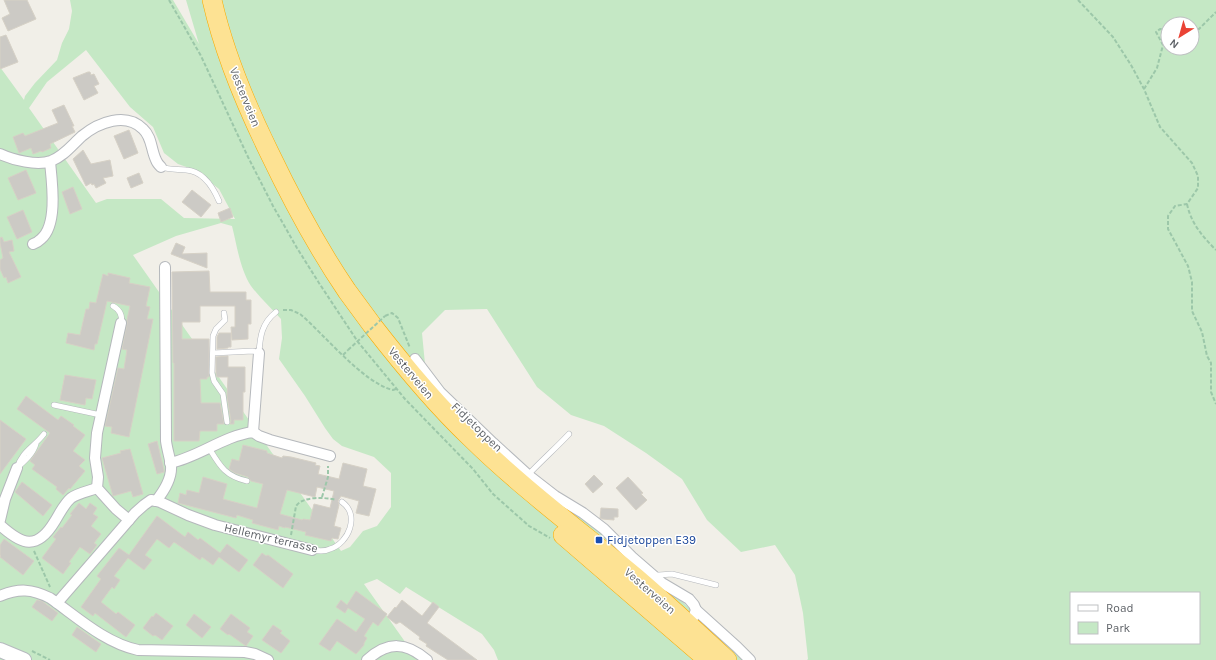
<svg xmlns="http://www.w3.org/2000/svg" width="1216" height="660" viewBox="0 0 1216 660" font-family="Karla,sans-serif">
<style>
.green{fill:#c5e8c5;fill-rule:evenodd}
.building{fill:#cccac5;stroke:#d6d1c6;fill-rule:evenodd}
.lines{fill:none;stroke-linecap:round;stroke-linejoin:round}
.lane-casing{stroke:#b5b8bc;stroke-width:6}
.street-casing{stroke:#b5b8bc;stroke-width:12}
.secondary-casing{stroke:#b6babf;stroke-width:16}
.highway-casing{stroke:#f9ab00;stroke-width:20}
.path{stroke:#9cc7a9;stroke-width:2;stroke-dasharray:4 2;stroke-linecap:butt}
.lane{stroke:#fff;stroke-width:5}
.street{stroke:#fff;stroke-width:10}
.secondary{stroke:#fff;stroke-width:14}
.highway{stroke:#fde293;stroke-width:19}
.path-bridge{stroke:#9cc7a9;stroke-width:2;stroke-dasharray:4 2;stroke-linecap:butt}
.transit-dot{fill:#1a4fb4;stroke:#fff;stroke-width:1.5}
.labels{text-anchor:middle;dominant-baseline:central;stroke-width:3;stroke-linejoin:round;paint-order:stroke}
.street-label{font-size:12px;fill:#5f6368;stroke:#fff}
.transit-label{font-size:12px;fill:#164399;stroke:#fff;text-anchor:start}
</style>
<rect width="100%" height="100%" fill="#f1efe8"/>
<path class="green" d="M70 0H173L199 44 186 0H1216V660H807L808 659 803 613 795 575 775 545 741 552 707 520 682 479 646 453 604 426 571 415 537 387 487 309 445 310 422 333 425 364 463 412 506 452 599 528 748 660H498L494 650 482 634 406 587 400 594 377 579 364 584 418 660H0V67L24 100 25 96 35 83 57 60 62 43 69 29 72 11ZM1168 24H1192V48H1168ZM86 50 130 107 153 127 164 153 178 164 195 170 219 189 235 219 184 218 161 199H107L96 203 29 108 47 82ZM221 223 232 226C237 246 240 269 251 286 260 298 271 308 281 319L282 338 279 359 305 396 325 428 333 439 342 446 374 457 391 473V507L377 526 363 531 350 547 341 551 133 255 176 236ZM1071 593H1199V643H1071Z"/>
<g class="building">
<polygon points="4,0 27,0 36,19 8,31 2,18 10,14"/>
<polygon points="6,35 18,62 0,69 0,37"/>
<polygon points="88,72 90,72 91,75 94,74 99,84 94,86 98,93 84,100 73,78"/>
<polygon points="64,105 74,126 72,126 75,132 50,144 51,148 42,152 41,151 33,154 31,148 19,153 13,137 23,133 25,136 58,123 52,110"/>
<polygon points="129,130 138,153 124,159 114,136"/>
<polygon points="83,150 91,164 110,160 113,176 103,178 106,183 96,188 94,184 92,185 91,183 86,186 73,159"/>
<polygon points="26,170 36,193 18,200 8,178"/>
<polygon points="139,173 143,183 131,188 127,178"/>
<polygon points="73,187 82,209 70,214 62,192"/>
<polygon points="192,190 211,205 201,217 182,202"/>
<polygon points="230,208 233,217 221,222 218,213"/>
<polygon points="23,210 32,232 17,239 7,217"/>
<polygon points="2,237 4,242 12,240 14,251 9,252 21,277 8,283 6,277 4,278 0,269 0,260 3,258 0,243 0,238"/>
<polygon points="176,243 185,247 182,254 207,253 207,268 171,254"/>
<polygon points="209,271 210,292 246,292 246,300 251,300 251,324 248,324 248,339 232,340 231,327 235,327 235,306 200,306 200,322 182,322 182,339 209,339 209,377 207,377 207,379 200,379 201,403 220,403 224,424 217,424 217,431 200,431 199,441 174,441 174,363 173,363 172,272"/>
<polygon points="108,273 130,278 129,283 150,287 146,306 150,307 147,319 153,319 129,437 111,433 112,427 105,426 118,368 124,369 127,350 122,349 127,324 127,320 130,306 107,301 97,344 95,344 94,350 66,343 68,333 80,335 86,309 89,309 90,302 96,303 103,274 108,276"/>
<polygon points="219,333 231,333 231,347 228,347 228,348 217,349 217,337"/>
<polygon points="228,356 228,367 245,367 245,392 243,392 243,420 234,420 234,424 230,424 231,421 227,396 228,377 217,377 216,373 216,357"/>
<polygon points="65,375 96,380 92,399 86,398 85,405 60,400"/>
<polygon points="26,396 58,420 61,416 74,425 73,426 85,435 73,451 85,460 79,466 85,471 70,489 69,488 63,495 56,489 57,487 32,469 35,465 30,461 50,433 17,409"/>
<polygon points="0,420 26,439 0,474"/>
<polygon points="157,441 164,470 164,472 157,474 148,444"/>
<path d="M243 445 267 451V453L282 458 283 456 291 457 316 463 315 465 320 466 318 474 339 479 343 463 367 469 363 486 376 489 369 516 356 513 359 501 341 496 338 501 339 505 334 526 341 528 338 539 332 538 331 541 305 535 306 532 285 527V528L279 526 278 530 252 523 253 520 237 515 236 518 178 503 180 493 186 495 187 490 199 493 203 477 227 484 223 499 257 508 263 484 251 481 248 477 235 473 229 469 232 459 239 461ZM317 487 334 491 330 508 314 504 310 520 303 519 302 520 280 514 287 490 315 497Z"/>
<polygon points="130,449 143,494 133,497 131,491 113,496 102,458 121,453 120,451"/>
<polygon points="594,475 603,484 593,493 585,484"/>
<polygon points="628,477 643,493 641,494 647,500 636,510 616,488"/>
<polygon points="22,482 52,505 43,516 15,492"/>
<polygon points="79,503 86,509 90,503 97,508 93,514 98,517 91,526 101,534 94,543 97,545 90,554 80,547 69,562 71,563 63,574 42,558 56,539 53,537 61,527 62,528 72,515 70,514"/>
<polygon points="601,508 618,509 618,517 614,517 614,520 602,519 600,518"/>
<polygon points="157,516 185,537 188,532 198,540 200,538 220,553 227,544 248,560 239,572 219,557 213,565 202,557 200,560 174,542 169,548 157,539 145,555 152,560 144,570 128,558 114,576 120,580 114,589 112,587 101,602 116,614 118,612 135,625 126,637 95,613 93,616 81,607 101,579 97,576 119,548 129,555"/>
<polygon points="4,539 34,561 23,575 0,557 1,556 0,555 0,545"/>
<polygon points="262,553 266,556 268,555 293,574 283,588 253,565"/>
<polygon points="356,591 387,614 378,626 373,622 364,636 367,638 364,643 364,645 356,654 337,641 330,651 319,644 337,619 356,632 365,619 348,608 345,613 336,607 341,600 347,605"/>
<polygon points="37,600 42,601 58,613 52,621 32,607"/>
<polygon points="402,600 422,616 433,602 439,607 427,623 477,660 448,660 426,646 427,644 419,639 420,637 400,622 396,624 387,617 395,607 396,608"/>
<polygon points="156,613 173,626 162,640 155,635 153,636 143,628 152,616 153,617"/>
<polygon points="194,614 211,627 202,638 186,625"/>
<polygon points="231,614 250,628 247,632 253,636 246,646 229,634 228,635 220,629"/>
<polygon points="273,625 282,631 280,633 290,641 281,653 262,640"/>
<polygon points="77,627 101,644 96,652 72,635"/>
</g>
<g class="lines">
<defs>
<g id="lane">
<path d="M161 167C170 170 178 169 186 170 203 171 213 187 219 201"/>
<path d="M113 306C120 310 123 315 121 323"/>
<polyline points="224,313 225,320 216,329 213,336 212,373 214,381 223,394 227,422"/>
<path d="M213 353 253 351 259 353C260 336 262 323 276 312"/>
<polyline points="54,405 96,414 102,413"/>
<path d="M36 444C33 454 25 461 17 468 22 451 34 447 44 434"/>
<path d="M209 448C220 466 225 476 247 481"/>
<path d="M528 475C541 461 556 448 569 434"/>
<path d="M312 550C318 551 324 552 330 549 349 543 360 515 342 502"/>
<polyline points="654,576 659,575 672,574 716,585"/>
</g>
<g id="street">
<path d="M0 154C13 160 37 166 51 161 64 156 72 145 82 136 99 122 126 112 143 129 152 137 151 150 156 160 157 163 159 165 161 167"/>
<path d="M33 244C36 243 39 241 41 239 58 225 52 182 50 162"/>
<polyline points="121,323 97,433 95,458 98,477 97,488 116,509 129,520"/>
<polyline points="415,359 440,392 493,443 528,475 555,496 583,513 604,529 632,557 662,583 689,599 694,605 696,610 693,618 686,627"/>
<polyline points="253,432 259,353"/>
<path d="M170 463C199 457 223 436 253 432L259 436 270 440 330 456"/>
<polyline points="156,501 160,502 188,515 215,525 312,550"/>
<polyline points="0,520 5,499 17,468"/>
<path d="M0 525C22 545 37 551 55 521 60 513 64 504 71 498 78 493 89 491 97 488"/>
<path d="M0 596C19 588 32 589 50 598 77 617 105 643 138 650L245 652 255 654 268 660"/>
<path d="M57 603 103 550 135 513 144 505 151 500 156 501C164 491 172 479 171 466 170 458 167 449 166 441L165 267"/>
<polyline points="696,610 737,647 750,660"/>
<path d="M367 660C388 641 406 642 427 660"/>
</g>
<polyline id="secondary" points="0,650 24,660"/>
<g id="highway">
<path d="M212 0C224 53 245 103 269 152 292 200 317 247 347 291 355 302 364 314 372 325 403 365 434 403 471 438 524 490 584 534 641 582 670 607 699 634 727 660"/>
<polyline points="563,535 708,660"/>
</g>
</defs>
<use href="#lane" class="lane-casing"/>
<use href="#street" class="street-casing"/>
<use href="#secondary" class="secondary-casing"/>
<use href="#highway" class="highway-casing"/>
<g class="path">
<polyline points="169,0 201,56 248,157 273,206 297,248 319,283 358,342 405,399 473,469 493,494 529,526 550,538"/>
<polyline points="1078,0 1113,37 1131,65 1144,89 1160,127 1192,163 1198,176 1198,188 1187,204 1175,206 1168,216 1168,229 1188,266 1192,282 1192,311 1202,332 1207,356 1211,363 1211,392 1216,404"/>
<polyline points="1192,32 1199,29 1216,12"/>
<polyline points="1144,89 1157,68 1163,45 1156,32 1160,29 1168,30"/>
<path d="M1187 204C1191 223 1202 236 1216 250"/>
<path d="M283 310H291L300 314C324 334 363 383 393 390L396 389"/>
<polyline points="385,316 392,313 398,318 410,348"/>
<polyline points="343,355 348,350"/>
<polyline points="322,497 328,477 328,466"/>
<path d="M291 535 296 506C303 496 325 497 336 500"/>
<polyline points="34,551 50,587"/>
<polyline points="32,651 50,660"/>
</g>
<use href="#lane" class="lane"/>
<use href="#street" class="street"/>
<use href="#secondary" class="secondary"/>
<use href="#highway" class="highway"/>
<polyline class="path-bridge" points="348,350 385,316"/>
</g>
<rect class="transit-dot" x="595" y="536" width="8" height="8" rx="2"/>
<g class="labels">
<g class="street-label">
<text transform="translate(245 97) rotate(68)">Vesterveien</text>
<text transform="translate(411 373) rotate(50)">Vesterveien</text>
<text transform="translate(477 427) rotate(44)">Fidjetoppen</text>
<text transform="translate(271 538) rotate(13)">Hellemyr terrasse</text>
<text transform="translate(650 591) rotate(41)">Vesterveien</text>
</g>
<g class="transit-label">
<text x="607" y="540">Fidjetoppen E39</text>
</g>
</g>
<rect x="1070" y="592" width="130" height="52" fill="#ffffff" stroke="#bfc1c3"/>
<rect x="1078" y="605" width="20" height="6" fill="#ffffff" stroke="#bfc1c3"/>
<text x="1106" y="612" font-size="12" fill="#5f6368">Road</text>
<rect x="1078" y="622" width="20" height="12" fill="#c5e8c5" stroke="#bfc1c3"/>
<text x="1106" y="632" font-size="12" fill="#5f6368">Park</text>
<g transform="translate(1180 36) rotate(217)"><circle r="19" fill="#ffffff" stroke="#bfc1c3"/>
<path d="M0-3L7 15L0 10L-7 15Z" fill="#ea4335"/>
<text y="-6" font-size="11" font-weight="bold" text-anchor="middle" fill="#5f6368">N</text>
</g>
</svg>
